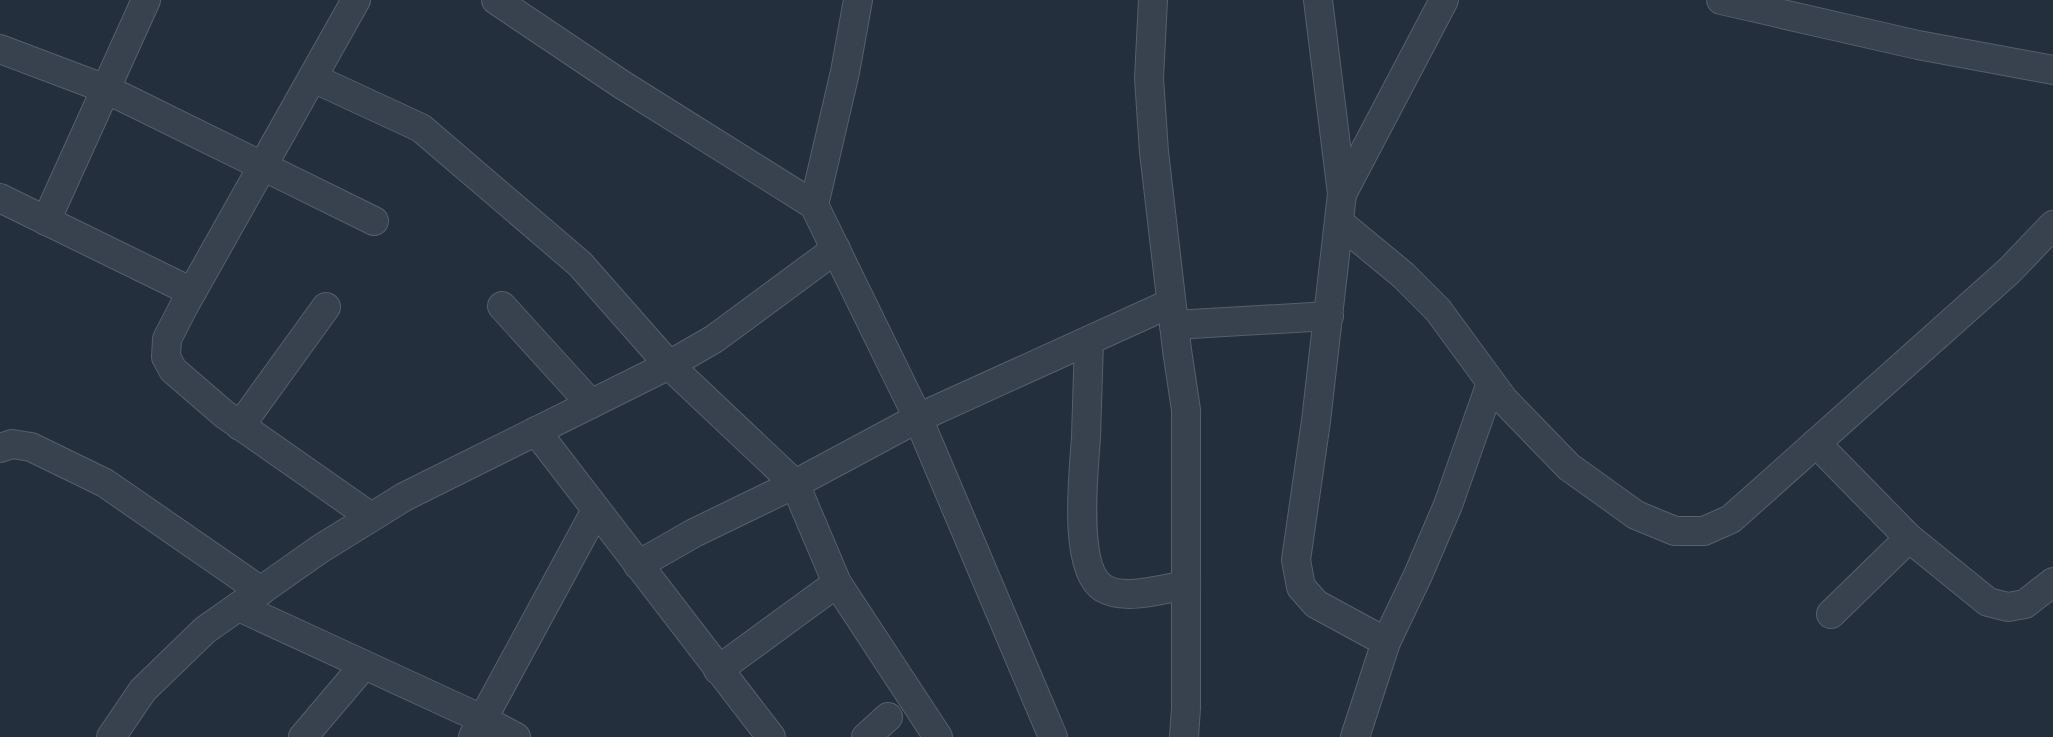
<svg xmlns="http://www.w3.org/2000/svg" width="2053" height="737" viewBox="0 0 2053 737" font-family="'Archivo Narrow',sans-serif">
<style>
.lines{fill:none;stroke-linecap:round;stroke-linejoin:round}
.minor-casing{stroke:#565f6c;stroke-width:30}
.minor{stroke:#38414e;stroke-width:28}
</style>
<rect width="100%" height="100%" fill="#242f3e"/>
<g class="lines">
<defs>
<g id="minor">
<polyline points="356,0 184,306 167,339 166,357 173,370 224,414 371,517"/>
<polyline points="496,0 621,84 814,205 918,418 1053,737"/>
<polyline points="1153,0 1149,78 1154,152 1177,350 1186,410 1186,708 1184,737"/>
<polyline points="1318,0 1342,194 1316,421 1296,560 1301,587 1316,604 1386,642"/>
<polyline points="1721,0 1918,45 2053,70"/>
<polyline points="0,49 106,89 374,221"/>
<polyline points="313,78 421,128 580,264 669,365 795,484 837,583 938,737"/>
<polyline points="1342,194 1444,0"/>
<polyline points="0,198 192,292"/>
<polyline points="814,205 845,72 858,0"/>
<polyline points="46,221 146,0"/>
<polyline points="1340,223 1403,275 1438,310 1504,400 1569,467 1636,515 1675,531 1704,531 1731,519 2009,271 2053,225"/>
<polyline points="502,306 591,404"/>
<polyline points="1174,325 1329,316"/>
<path d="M1089 341C1088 373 1087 405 1086 437 1084 470 1072 568 1103 588 1124 601 1163 589 1186 585"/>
<polyline points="240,426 326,307"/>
<polyline points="536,431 771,737"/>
<polyline points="1816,443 1909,538 1988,602 2008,607 2025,604 2053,582"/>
<polyline points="0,448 12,444 31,447 105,483 261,591"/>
<polyline points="638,565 694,533 795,484 918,418 1171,303"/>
<polyline points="239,607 482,719 516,737"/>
<polyline points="1831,614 1909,538"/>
<polyline points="718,670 837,583"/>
<polyline points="111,737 143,690 205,630 320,549 404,497 669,365 714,339 836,249"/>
<polyline points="303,737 364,665"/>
<polyline points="473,737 596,510"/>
<polyline points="866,737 888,717"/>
<polyline points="1355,737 1386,642 1418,575 1448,505 1491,383"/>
</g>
</defs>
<use href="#minor" class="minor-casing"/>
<use href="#minor" class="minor"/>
</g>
</svg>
